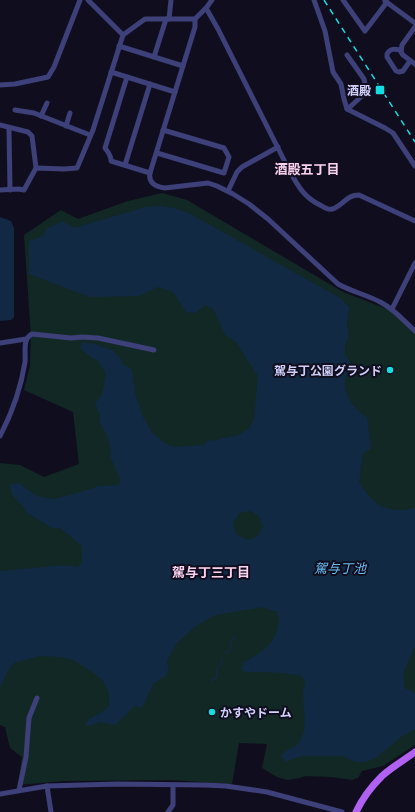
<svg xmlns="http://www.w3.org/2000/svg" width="415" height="812" viewBox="0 0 415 812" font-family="Montserrat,'Noto Sans JP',sans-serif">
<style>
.green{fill:#122825}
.water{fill:#122944;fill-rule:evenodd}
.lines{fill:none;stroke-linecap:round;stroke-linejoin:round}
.stream{stroke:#122944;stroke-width:1.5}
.minor{stroke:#3d4079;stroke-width:5}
.major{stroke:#b061f1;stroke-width:7}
.rail{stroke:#14dee3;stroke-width:1.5;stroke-dasharray:6 5;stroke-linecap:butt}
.poi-dot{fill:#14dee3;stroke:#100e1e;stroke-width:1.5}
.labels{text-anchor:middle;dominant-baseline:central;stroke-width:4;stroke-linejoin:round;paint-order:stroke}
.poi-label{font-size:12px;font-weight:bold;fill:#d1d0fb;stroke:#100e1e;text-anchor:end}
.neighbourhood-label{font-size:13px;font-weight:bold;fill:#fbd2ef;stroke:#100e1e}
.water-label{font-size:13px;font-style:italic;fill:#67bcf1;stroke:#100e1e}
</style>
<rect width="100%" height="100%" fill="#100e1e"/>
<polygon class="green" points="162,193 187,200 343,292 392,311 415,332 415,745 383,766 362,771 358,778 356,778 353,780 331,777 305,776 299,778 288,780 277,777 262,768 267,744 239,743 232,784 171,780 64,781 18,785 22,757 10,748 5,727 0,725 0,463 20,465 44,477 79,464 73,412 24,390 30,366 31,336 24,235 61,210 78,219 128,201"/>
<g class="water">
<path d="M161 206 173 208 187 212 340 298 349 307 347 324 349 338 345 344V355L351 363C349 368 346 375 345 381 343 395 356 411 367 417L371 449 363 453 359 482C363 488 367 495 373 500 384 511 401 512 415 508V647L414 648 403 674 405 688 415 693V729L401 737 377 757 366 762H356L342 756H301L285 762 281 756C285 749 296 748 300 741 308 729 303 706 303 692 304 688 305 684 305 680L301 676 284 673 263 672H244L241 668 244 666 242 663C264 653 284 637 277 611H272L263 607 216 615 196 626 177 643 167 660 168 672 165 677 160 679 153 684 143 706 141 708 136 705 115 725 100 722 93 725 86 726V723L89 719 104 711 109 705V692L103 681 94 673 73 660 61 657 41 656 16 662 10 667 0 687V571L65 565 78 567 82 563V546L60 528H52L26 512 23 506 12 495 10 485 19 483 26 489 38 496 53 499 78 493 99 486 117 485 120 483V479L110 456 111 450 107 435 100 424V414L95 405 98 399 102 395 106 373 97 360 92 358 80 348 82 342 95 344 112 350 119 356 123 364 132 370 135 393 142 415 152 432 163 442 173 447 204 445 207 441 215 440 239 435 249 428 254 420 258 376 236 342 225 335 215 312 212 308 205 305 195 313 186 312 173 292 158 287 139 296 90 297 29 274V241L43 236 46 229 63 221 74 228 146 207ZM250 511 259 516 263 527 257 537 247 540 236 534 233 523 239 513Z"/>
<polygon points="0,217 11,221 14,228 14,317 11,320 0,321"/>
</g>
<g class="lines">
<g class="stream">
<polyline points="225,653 229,651 232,641 235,637"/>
<path d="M211 683 212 680 217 677C216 668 215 669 222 663V658"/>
</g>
<g class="minor">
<polyline points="88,0 123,35"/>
<polyline points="314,0 325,31 333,72 341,84 344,99 347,109 385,128 393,133 415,166"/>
<polyline points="343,0 365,31 387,2"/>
<polyline points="385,1 415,23"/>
<path d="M206 8 218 29 288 168C297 184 303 197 320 205 325 208 329 211 335 208 345 203 347 195 359 195L415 221"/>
<polyline points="169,19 171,0"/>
<path d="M195 19V27L150 173C148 183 156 187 165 188L208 183 217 186 233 194 249 204 268 219 338 284C352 292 368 295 382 303 395 310 404 321 415 331"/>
<polyline points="415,27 402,45 401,52 403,55 415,64"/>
<polyline points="119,46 183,66"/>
<path d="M401 50C395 49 390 48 387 54V57L396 71 399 72 403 71 410 61"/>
<polyline points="347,55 364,79 366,89 363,95 351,106 347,109"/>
<polyline points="154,57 166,19"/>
<polyline points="111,72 175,92"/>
<path d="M127 77 105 148C108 152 111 155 111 161L150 173"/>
<polyline points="0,85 15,84 48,77 54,67 80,0"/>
<polyline points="15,110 34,113 90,135"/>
<polyline points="41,116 47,103"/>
<polyline points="0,125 28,132 32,136 36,168"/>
<polyline points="66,126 70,113"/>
<polyline points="9,128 10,190"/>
<polyline points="157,153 224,173 229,157 224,148 163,130"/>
<polyline points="125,165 150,84"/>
<polyline points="0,190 19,189 24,190 36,168 64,169 77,168 93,130 123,35 145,19 195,19 206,8 212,0"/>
<polyline points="228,191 237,172 242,167 278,147"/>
<polyline points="392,309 415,263"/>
<polyline points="0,343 26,339"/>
<path d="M0 436C12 413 21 388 25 362 26 353 22 339 32 334L71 338 82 337 98 338 154 350"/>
<polyline points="47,786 51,812"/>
<polyline points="19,790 26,757 29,718 37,698"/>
<polyline points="0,794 47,786 117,784 205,785 226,786 267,792 342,812"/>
<polyline points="168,812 173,805 173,785"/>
</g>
<path class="major" d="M356 812C362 799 371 787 382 776 392 767 404 760 415 752"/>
<polyline class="rail" points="324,0 415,142"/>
</g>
<g class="poi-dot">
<rect x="375" y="85" width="10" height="10" rx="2"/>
<circle cx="390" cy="370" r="4"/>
<circle cx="212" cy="712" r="4"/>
</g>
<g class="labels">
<g class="poi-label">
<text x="371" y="90">酒殿</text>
<text x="382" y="370">駕与丁公園グランド</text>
<text x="220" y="712" text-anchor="start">かすやドーム</text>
</g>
<g class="neighbourhood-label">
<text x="307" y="169">酒殿五丁目</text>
<text x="211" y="572">駕与丁三丁目</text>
</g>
<g class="water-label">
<text x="340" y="568">駕与丁池</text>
</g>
</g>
</svg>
